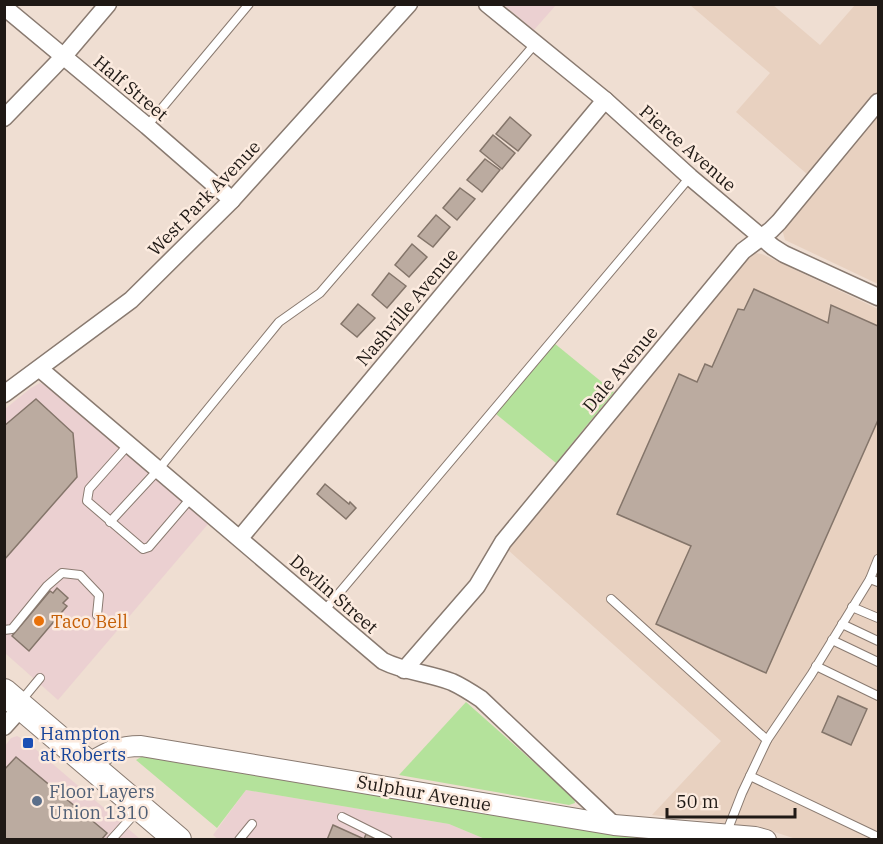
<svg xmlns="http://www.w3.org/2000/svg" width="883" height="844" viewBox="0 0 883 844" font-family="'IBM Plex Serif',serif">
<style>
.commercial{fill:#ebd0d1}
.built{fill:#e8d1c0}
.green{fill:#b4e29b}
.building{fill:#bbaba0;stroke:#84756a;stroke-width:1.5}
.lines{fill:none;stroke-linecap:round;stroke-linejoin:round}
.service-casing{stroke:#897a70;stroke-width:10}
.minor-casing{stroke:#897a70;stroke-width:19}
.tertiary-casing{stroke:#897a70;stroke-width:22}
.primary-casing{stroke:#897a70;stroke-width:28}
.service{stroke:#fff;stroke-width:8}
.minor{stroke:#fff;stroke-width:16}
.tertiary{stroke:#fff;stroke-width:20}
.primary{stroke:#fff;stroke-width:26}
.food-dot{fill:#e8710a;stroke:#fcebdf;stroke-width:2}
.transit-dot{fill:#1a4fb4;stroke:#fcebdf;stroke-width:2}
.service-dot{fill:#5c6f8a;stroke:#fcebdf;stroke-width:2}
.labels{text-anchor:middle;dominant-baseline:central;stroke-width:5;stroke-linejoin:round;paint-order:stroke}
.street-label{font-size:18px;fill:#1f1915;stroke:#fcebdf}
.food-label{font-size:18px;fill:#c56008;stroke:#fcebdf;text-anchor:start}
.transit-label{font-size:18px;fill:#164399;stroke:#fcebdf;text-anchor:start}
.service-label{font-size:18px;fill:#4e5e75;stroke:#fcebdf;text-anchor:start}
</style>
<rect width="100%" height="100%" fill="#efded2"/>
<g class="commercial">
<polygon points="504,5 556,5 534,30"/>
<polygon points="40,383 47,386 208,524 58,700 5,653 5,409 31,388"/>
<polygon points="17,736 26,741 140,839 5,840 5,746 11,738"/>
<polygon points="246,790 449,824 485,839 219,840 213,835"/>
</g>
<g class="built">
<polygon points="690,5 773,5 820,45 855,5 878,5 878,93 808,175 736,112 770,73"/>
<polygon points="878,111 878,284 785,240 782,229"/>
<polygon points="755,253 762,254 878,309 878,839 796,839 759,827 652,815 721,741 507,549 750,256"/>
</g>
<g class="green">
<polygon points="554,343 614,392 556,463 496,414"/>
<polygon points="466,702 574,798 575,803 569,805 399,775"/>
<polygon points="141,757 163,758 694,839 485,839 449,824 246,790 217,828 136,760"/>
</g>
<g class="building">
<polygon points="510,117 531,135 518,151 496,134"/>
<polygon points="493,135 515,153 502,169 480,151"/>
<polygon points="485,159 500,170 482,192 467,180"/>
<polygon points="460,188 475,199 457,220 443,208"/>
<polygon points="436,215 450,227 433,247 418,236"/>
<polygon points="412,244 427,257 409,277 395,265"/>
<polygon points="389,273 406,286 387,308 372,295"/>
<polygon points="754,289 828,323 831,305 878,326 878,420 766,673 656,624 691,546 617,514 679,374 697,382 705,364 712,367 738,309 744,310"/>
<polygon points="358,304 375,318 357,337 341,324"/>
<polygon points="36,399 73,433 77,477 4,560 4,426"/>
<polygon points="325,484 349,504 350,502 356,508 346,519 317,494"/>
<polygon points="57,588 68,598 63,603 67,606 29,651 12,636 50,591 53,593"/>
<polygon points="838,696 867,709 851,745 822,732"/>
<polygon points="16,757 107,833 101,840 4,840 4,770"/>
<polygon points="333,825 364,839 366,834 379,840 327,840"/>
</g>
<g class="lines">
<defs>
<g id="service">
<polyline points="147,126 249,4"/>
<polyline points="129,444 89,489 87,501 143,549 149,547 191,498"/>
<polyline points="110,522 158,470 279,322 320,293 535,44"/>
<polyline points="878,559 870,579 878,582"/>
<polyline points="611,599 767,740 742,793 726,834"/>
<polyline points="852,607 878,618"/>
<polyline points="324,611 690,177"/>
<polyline points="842,624 878,641"/>
<polyline points="4,630 12,629 47,586 62,573 80,575 99,595 97,615"/>
<polyline points="832,640 878,662"/>
<polyline points="816,666 878,696"/>
<polyline points="21,701 40,678"/>
<polyline points="767,740 811,675 870,579"/>
<polyline points="750,776 878,837"/>
<polyline points="342,817 388,840"/>
<polyline points="111,840 139,809"/>
<polyline points="239,840 252,824"/>
</g>
<g id="minor">
<polyline points="487,4 605,100 690,177 773,247 784,254 878,297"/>
<polyline points="4,7 147,126 232,200"/>
<polyline points="4,118 63,57 108,4"/>
<path d="M40 369 383 661C405 672 429 673 452 682 463 687 472 693 481 699L614 825"/>
<polyline points="4,394 131,300 232,200 409,4"/>
<polyline points="240,538 605,100"/>
<polyline points="404,670 477,586 503,542 743,251 771,230 779,222 878,102"/>
<polyline points="4,727 22,707"/>
</g>
<path id="tertiary" d="M88 764C108 752 117 746 141 746L614 825 755 837 766 840"/>
<polyline id="primary" points="4,692 178,840"/>
</defs>
<use href="#service" class="service-casing"/>
<use href="#minor" class="minor-casing"/>
<use href="#tertiary" class="tertiary-casing"/>
<use href="#primary" class="primary-casing"/>
<use href="#service" class="service"/>
<use href="#minor" class="minor"/>
<use href="#tertiary" class="tertiary"/>
<use href="#primary" class="primary"/>
</g>
<circle class="food-dot" cx="39" cy="621" r="6"/>
<rect class="transit-dot" x="22" y="737" width="12" height="12" rx="3"/>
<circle class="service-dot" cx="37" cy="801" r="6"/>
<g class="labels">
<g class="street-label">
<text transform="translate(131 88) rotate(40)">Half Street</text>
<text transform="translate(688 148) rotate(41)">Pierce Avenue</text>
<text transform="translate(204 198) rotate(-46)">West Park Avenue</text>
<text transform="translate(407 307) rotate(-50)">Nashville Avenue</text>
<text transform="translate(620 369) rotate(-50)">Dale Avenue</text>
<text transform="translate(334 594) rotate(41)">Devlin Street</text>
<text transform="translate(424 793) rotate(10)">Sulphur Avenue</text>
</g>
<g class="food-label">
<text x="51" y="621">Taco Bell</text>
</g>
<g class="transit-label">
<text x="40" y="733">Hampton<tspan x="40" dy="21">at Roberts</tspan></text>
</g>
<g class="service-label">
<text x="49" y="791">Floor Layers<tspan x="49" dy="21">Union 1310</tspan></text>
</g>
</g>
<rect width="883" height="844" fill="none" stroke="#1f1915" stroke-width="12"/>
<path d="M667 808v9h128v-9" fill="none" stroke="#1f1915" stroke-width="3"/>
<text x="676" y="808" font-size="18" fill="#1f1915" stroke="#fcebdf" stroke-width="4.5" paint-order="stroke">50 m</text>
</svg>
